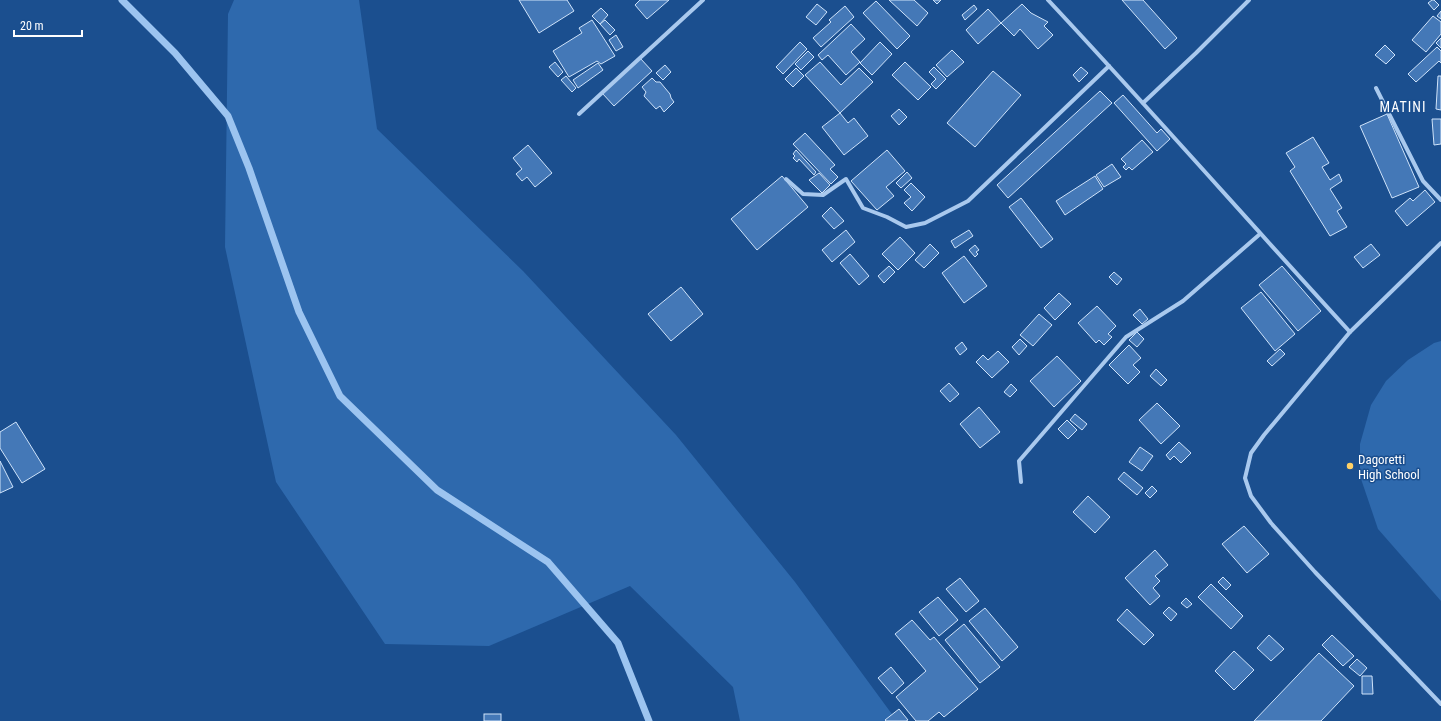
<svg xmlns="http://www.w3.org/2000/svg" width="1441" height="721" viewBox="0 0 1441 721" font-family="'Roboto Condensed',sans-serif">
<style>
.green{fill:#2e69ad}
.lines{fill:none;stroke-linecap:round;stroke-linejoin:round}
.stream{stroke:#9cc4f0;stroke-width:7}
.building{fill:#4478b7;stroke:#cfe3fa}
.street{stroke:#a9c9ee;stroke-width:4}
.poi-dot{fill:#ffd166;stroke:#1b4f8f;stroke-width:1.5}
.labels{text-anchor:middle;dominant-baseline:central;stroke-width:3;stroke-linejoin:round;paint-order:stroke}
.poi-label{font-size:13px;fill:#fff;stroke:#1b4f8f;text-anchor:start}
.neighbourhood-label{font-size:14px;letter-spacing:1px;fill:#fff;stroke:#1b4f8f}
</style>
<rect width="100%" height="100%" fill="#1b4f8f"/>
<g class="green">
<polygon points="234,0 359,0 377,129 523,271 676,435 795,582 897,721 740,721 733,687 630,586 489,646 385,644 276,482 225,247 228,14"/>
<polygon points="1441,341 1441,601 1378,529 1360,476 1360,444 1371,405 1386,381 1408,360 1434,343"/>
</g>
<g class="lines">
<polyline class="stream" points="122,0 175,53 228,116 249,168 299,312 340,396 437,490 548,562 618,643 649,721"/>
</g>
<g class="building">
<polygon points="519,0 567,0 574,11 539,33"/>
<polygon points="640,0 669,0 647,19 635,5"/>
<polygon points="889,0 914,0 928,13 917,26"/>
<polygon points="933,0 941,0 937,4"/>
<polygon points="1122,0 1143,0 1177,38 1165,49"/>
<polygon points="1432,0 1434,0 1439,5 1434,10 1428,3"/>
<polygon points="876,1 910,36 897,49 863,13"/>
<polygon points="817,4 827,12 816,25 806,17"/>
<polygon points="1022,4 1031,13 1048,22 1044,26 1053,35 1038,49 1020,29 1014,36 1001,23"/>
<polygon points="974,5 977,9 965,20 962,15"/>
<polygon points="845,6 854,17 821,47 813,38 831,22 829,20"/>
<polygon points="601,8 608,15 600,24 592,16"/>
<polygon points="988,9 1001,23 978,44 966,30"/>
<polygon points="1441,11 1441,19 1437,16"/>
<polygon points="1433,16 1441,22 1441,34 1426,52 1412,40"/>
<polygon points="592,20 615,56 601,64 597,61 569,77 553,51 582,33 579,28"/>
<polygon points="605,20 615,30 610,35 600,24"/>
<polygon points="851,24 865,39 851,52 860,62 846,75 828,55 822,60 818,55"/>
<polygon points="616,35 623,47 616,51 609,40"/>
<polygon points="1441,38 1441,48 1436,43"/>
<polygon points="800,42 807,49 783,74 776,67"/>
<polygon points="880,42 892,54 872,75 860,63"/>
<polygon points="1385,45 1395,55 1386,64 1375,55"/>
<polygon points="1437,47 1441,51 1441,63 1439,61 1416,82 1408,74"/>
<polygon points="952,50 964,62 947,77 936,65"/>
<polygon points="808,51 814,57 801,70 795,64"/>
<polygon points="640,58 652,71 614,106 602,93"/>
<polygon points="555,62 563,72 558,77 549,67"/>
<polygon points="820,62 841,85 859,68 873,82 840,113 805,75"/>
<polygon points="905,62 931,87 918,100 892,75"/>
<polygon points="598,63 603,70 578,88 573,80"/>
<polygon points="665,65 671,72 663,80 656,73"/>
<polygon points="934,67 946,79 936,89 931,84 936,79 929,72"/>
<polygon points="1081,67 1088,73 1079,82 1073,75"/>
<polygon points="796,68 804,76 793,87 785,79"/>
<polygon points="993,71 1021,95 975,147 947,123"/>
<polygon points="566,76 576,88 572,92 561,80"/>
<polygon points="1438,76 1441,76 1441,110 1436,109"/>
<polygon points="652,78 656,82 660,82 670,94 671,98 674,102 664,112 660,106 656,109 644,96 646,92 642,87"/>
<polygon points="1100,91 1112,103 1008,198 997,185"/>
<polygon points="1123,95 1157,133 1161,129 1170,139 1157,151 1114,103"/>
<polygon points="899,109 907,117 899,125 891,116"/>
<polygon points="840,113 848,123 854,118 868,136 844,155 822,127"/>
<polygon points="1387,114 1419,187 1392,198 1360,126"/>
<polygon points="1432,119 1441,119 1441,144 1434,145"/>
<polygon points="805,133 835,165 830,169 838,177 831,184 793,144"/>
<polygon points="1313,137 1329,163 1322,167 1330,180 1339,174 1342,181 1330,189 1342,208 1337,211 1347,227 1330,236 1290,171 1295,167 1286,153"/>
<polygon points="1142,140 1153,152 1132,170 1129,167 1126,170 1123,167 1126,164 1121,159"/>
<polygon points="528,145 552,173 535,187 527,177 522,181 516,174 522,169 513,158"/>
<polygon points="796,150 816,172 814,175 799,159 797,162 793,158 795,156 793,154"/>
<polygon points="887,150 905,171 886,187 894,196 877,210 851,181"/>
<polygon points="1112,164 1121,177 1104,187 1096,175"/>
<polygon points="907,172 912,178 901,188 896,183"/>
<polygon points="819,173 830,185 822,193 809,180"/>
<polygon points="782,176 808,207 757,250 731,219"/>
<polygon points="1095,176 1103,189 1065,215 1056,201"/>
<polygon points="911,183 925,197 912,211 904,203 911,197 904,190"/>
<polygon points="1425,190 1435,202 1407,226 1395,211 1410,198 1413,201"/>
<polygon points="1021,198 1053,239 1041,248 1009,207"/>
<polygon points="831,207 844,221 834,229 822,216"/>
<polygon points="846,230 855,242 832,262 822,250"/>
<polygon points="969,230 973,236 955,248 951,241"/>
<polygon points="900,237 915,253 898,270 882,254"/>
<polygon points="930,244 939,253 924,268 915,260"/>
<polygon points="1371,244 1380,255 1363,268 1354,257"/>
<polygon points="975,245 979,250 976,252 978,254 975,257 969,250"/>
<polygon points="850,254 869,276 859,285 840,263"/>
<polygon points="964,256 987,286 964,303 942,273"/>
<polygon points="889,266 895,272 884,283 878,276"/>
<polygon points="1282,266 1321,311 1298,331 1259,285"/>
<polygon points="1114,272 1122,279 1117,285 1109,277"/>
<polygon points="681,287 703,314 671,341 648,314"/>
<polygon points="1261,292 1295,334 1275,351 1241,308"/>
<polygon points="1059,293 1071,304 1055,320 1044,308"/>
<polygon points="1097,306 1116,326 1108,334 1112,337 1104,345 1099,340 1096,343 1078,323"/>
<polygon points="1140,309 1148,319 1142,324 1133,315"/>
<polygon points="1039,314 1052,325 1033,346 1020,335"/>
<polygon points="1137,332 1144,339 1137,347 1129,340"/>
<polygon points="1020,339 1027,346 1019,355 1012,347"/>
<polygon points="962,342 967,349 960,355 955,348"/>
<polygon points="1129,345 1141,358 1133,365 1140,372 1128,384 1109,365"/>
<polygon points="1280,349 1285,354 1272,366 1267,361"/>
<polygon points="998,351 1009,362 992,378 976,362 983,355 988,360"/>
<polygon points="1057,356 1081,381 1054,407 1030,381"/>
<polygon points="1156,369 1167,380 1161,386 1150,376"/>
<polygon points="949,383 959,394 950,402 940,391"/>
<polygon points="1011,384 1017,390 1010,397 1004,392"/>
<polygon points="1157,403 1180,426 1161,444 1139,420"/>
<polygon points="979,407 1000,432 980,448 960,424"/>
<polygon points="1075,414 1087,424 1082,430 1070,420"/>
<polygon points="1067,420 1077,430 1068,439 1058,429"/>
<polygon points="16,422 45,469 22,483 0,448 0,432"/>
<polygon points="1179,442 1191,453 1181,463 1174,456 1170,460 1166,455"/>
<polygon points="1140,447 1153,456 1142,471 1129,462"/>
<polygon points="0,461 13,487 0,493"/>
<polygon points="1124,472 1143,488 1137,495 1118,479"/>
<polygon points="1152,486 1157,491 1150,498 1145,493"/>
<polygon points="1088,496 1110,517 1095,533 1073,512"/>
<polygon points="1244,526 1269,554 1247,573 1222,544"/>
<polygon points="1155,550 1168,565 1155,576 1160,581 1153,588 1160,596 1150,605 1125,578"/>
<polygon points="1223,577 1231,585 1226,590 1218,582"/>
<polygon points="960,578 979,601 966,612 946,589"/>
<polygon points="1211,584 1243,616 1231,629 1198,597"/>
<polygon points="938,597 958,620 939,636 919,612"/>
<polygon points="1186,598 1192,604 1187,608 1181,603"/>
<polygon points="1169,607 1177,614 1171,621 1163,613"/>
<polygon points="985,608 1018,647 1002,661 969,621"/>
<polygon points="1127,609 1154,635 1144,645 1117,620"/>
<polygon points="912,620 930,640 934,637 978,689 944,717 939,712 928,721 916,721 896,697 926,671 895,634"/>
<polygon points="964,624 1000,667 980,683 945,640"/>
<polygon points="1269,635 1284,649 1271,661 1257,648"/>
<polygon points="1332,635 1354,656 1343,666 1322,645"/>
<polygon points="1234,651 1254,670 1234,690 1215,671"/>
<polygon points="1319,653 1354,686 1321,721 1254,721"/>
<polygon points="1357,659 1367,668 1360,676 1349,667"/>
<polygon points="891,667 904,683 892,694 878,678"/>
<polygon points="1362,676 1372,676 1373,694 1362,694"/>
<polygon points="899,709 908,720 906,721 886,721 885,720"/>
<rect x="484" y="714" width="17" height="7"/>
</g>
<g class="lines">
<g class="street">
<path d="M1048 0C1150 109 1249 222 1350 332L1441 243"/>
<polyline points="1376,88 1423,181 1441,200"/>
<polyline points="1143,103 1196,53 1249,0"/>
<polyline points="579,114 703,0"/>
<polyline points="786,179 803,194 823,195 846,179 863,208 887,217 906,227 925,223 968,201 1109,66"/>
<polyline points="1350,332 1264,435 1251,453 1245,478 1251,496 1271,523 1315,572 1441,704"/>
<polyline points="1021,482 1019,461 1126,337 1183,301 1260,234"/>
</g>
</g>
<circle class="poi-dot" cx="1350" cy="466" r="4"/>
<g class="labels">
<g class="poi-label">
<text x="1358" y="459">Dagoretti<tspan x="1358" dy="15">High School</tspan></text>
</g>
<g class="neighbourhood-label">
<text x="1403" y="107">MATINI</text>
</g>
</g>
<path d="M14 30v6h68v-6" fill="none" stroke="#ffffff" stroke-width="2"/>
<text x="20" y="30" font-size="12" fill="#ffffff" stroke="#1b4f8f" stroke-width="3" paint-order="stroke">20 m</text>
</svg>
